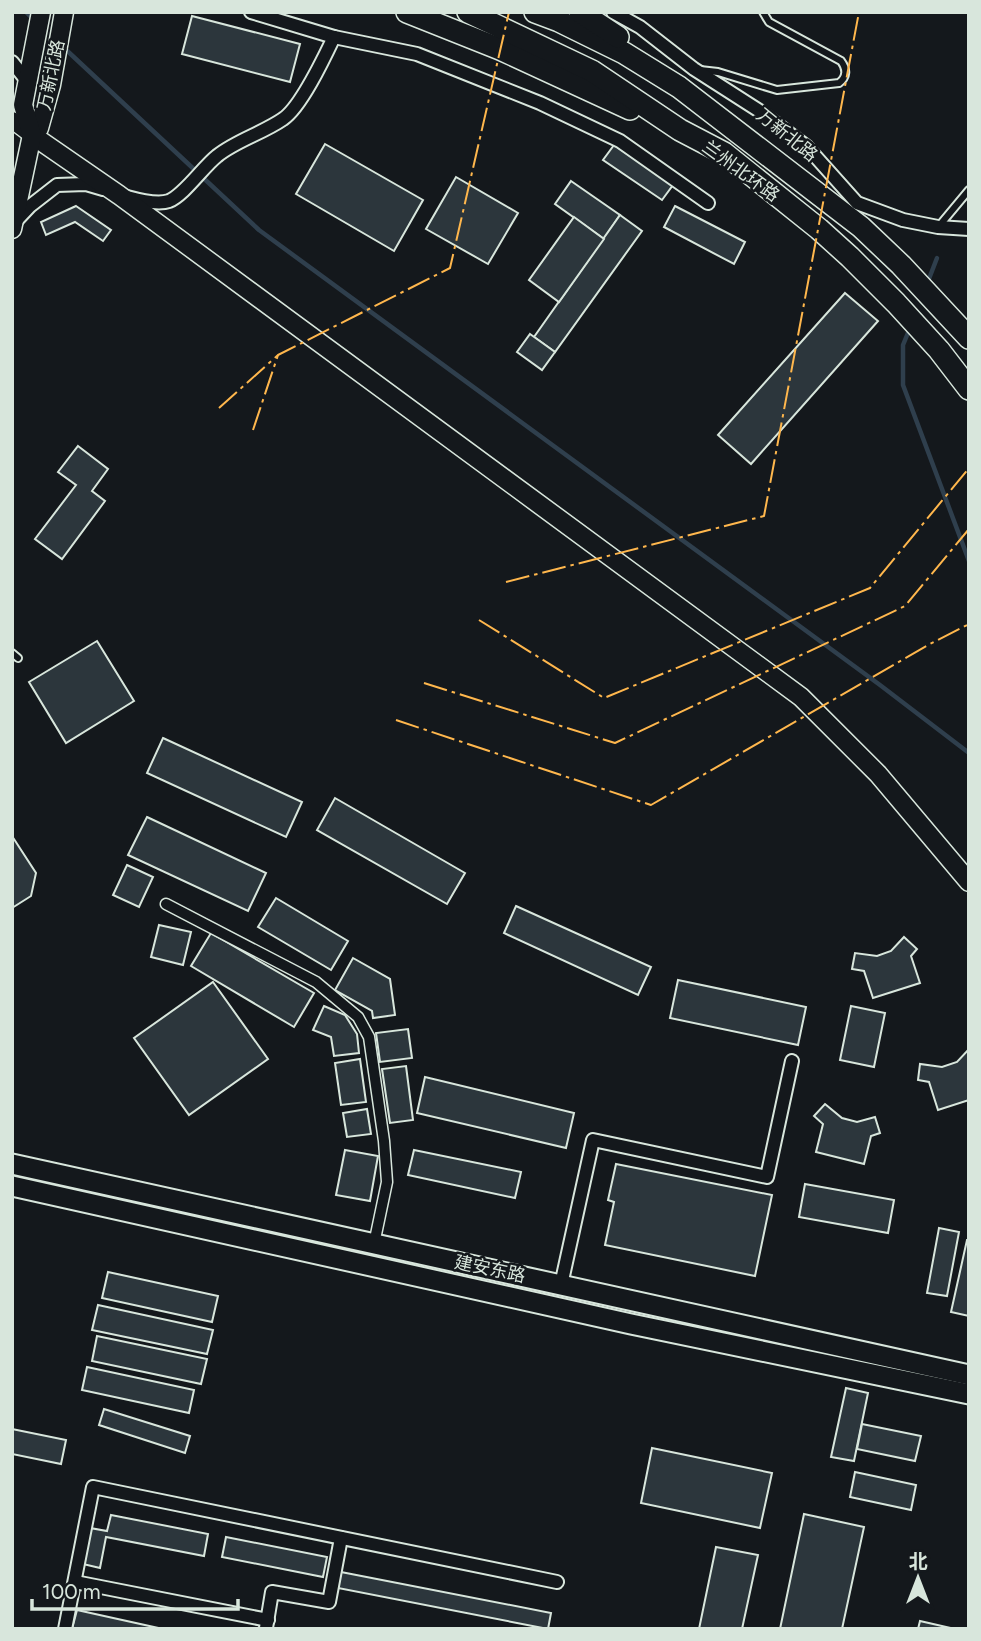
<svg xmlns="http://www.w3.org/2000/svg" width="981" height="1641" viewBox="0 0 981 1641" font-family="Figtree,'Noto Sans SC',sans-serif">
<style>
.lines{fill:none;stroke-linecap:round;stroke-linejoin:round}
.stream{stroke:#2f3f4d;stroke-width:4.5}
.building{fill:#2c363c;stroke:#d8e6dc;stroke-width:2}
.service-casing{stroke:#d8e6dc;stroke-width:10}
.pedestrian-casing{stroke:#d8e6dc;stroke-width:13}
.minor-casing{stroke:#d8e6dc;stroke-width:16}
.tertiary-casing{stroke:#d8e6dc;stroke-width:19}
.secondary-casing{stroke:#d8e6dc;stroke-width:21}
.primary-casing{stroke:#d8e6dc;stroke-width:23}
.trunk-casing{stroke:#d8e6dc;stroke-width:24}
.service{stroke:#14181c;stroke-width:6}
.pedestrian{stroke:#14181c;stroke-width:10}
.minor{stroke:#14181c;stroke-width:12}
.tertiary{stroke:#14181c;stroke-width:16}
.secondary{stroke:#14181c;stroke-width:18}
.primary{stroke:#14181c;stroke-width:19}
.trunk{stroke:#14181c;stroke-width:21}
.power{stroke:#ffb74d;stroke-width:2;stroke-dasharray:24 5 3.5 5;stroke-linecap:butt}
.labels{text-anchor:middle;dominant-baseline:central;stroke-width:5;stroke-linejoin:round;paint-order:stroke}
.street-label{font-size:18px;fill:#d8e6dc;stroke:#14181c}
</style>
<rect width="100%" height="100%" fill="#14181c"/>
<g class="lines">
<g class="stream">
<polyline points="26,12 35,21"/>
<polyline points="62,46 259,230 880,685 969,753"/>
<polyline points="927,284 937,258"/>
<polyline points="910,328 903,345 903,385 969,561"/>
</g>
</g>
<g class="building">
<polygon points="192,16 300,44 290,82 182,54"/>
<polygon points="325,144 423,200 394,251 296,194"/>
<polygon points="614,145 673,185 662,200 603,160"/>
<polygon points="456,177 518,213 488,264 426,229"/>
<polygon points="571,181 620,215 604,239 555,204"/>
<polygon points="76,206 111,230 103,241 75,222 46,235 41,222"/>
<polygon points="675,206 745,242 734,264 664,227"/>
<polygon points="620,215 642,231 555,352 534,337"/>
<polygon points="574,217 604,239 559,302 529,280"/>
<polygon points="845,293 878,321 751,464 718,435"/>
<polygon points="530,334 555,352 542,370 517,352"/>
<polygon points="78,446 108,469 92,491 105,501 62,559 35,539 76,485 58,472"/>
<polygon points="97,641 134,701 66,743 29,682"/>
<polygon points="163,738 302,802 286,837 147,773"/>
<polygon points="335,798 465,873 447,904 317,830"/>
<polygon points="147,817 266,873 248,911 128,855"/>
<polygon points="12,836 36,873 31,896 12,908"/>
<polygon points="127,865 153,877 139,907 113,895"/>
<polygon points="276,898 348,941 331,970 258,927"/>
<polygon points="516,906 651,967 638,995 504,933"/>
<polygon points="159,925 191,932 183,965 151,957"/>
<polygon points="211,933 314,993 294,1027 191,966"/>
<polygon points="904,937 917,949 911,956 920,983 873,998 864,971 852,969 855,953 877,956 891,951"/>
<polygon points="353,958 390,979 395,1015 373,1018 372,1011 335,990"/>
<polygon points="678,980 806,1007 798,1045 670,1018"/>
<polygon points="213,982 268,1059 189,1115 134,1038"/>
<polygon points="324,1006 345,1015 357,1034 359,1053 334,1056 331,1037 313,1030"/>
<polygon points="851,1006 885,1013 874,1067 840,1060"/>
<polygon points="408,1029 412,1058 380,1062 376,1033"/>
<polygon points="969,1049 969,1100 938,1110 929,1082 918,1080 920,1064 942,1067 957,1062"/>
<polygon points="360,1059 366,1102 341,1105 335,1063"/>
<polygon points="406,1066 413,1120 390,1123 382,1069"/>
<polygon points="425,1077 574,1113 566,1148 417,1113"/>
<polygon points="825,1104 842,1118 857,1122 875,1117 880,1133 871,1136 864,1164 816,1152 823,1124 814,1116"/>
<polygon points="367,1109 371,1134 347,1137 343,1113"/>
<polygon points="345,1150 378,1156 370,1201 336,1195"/>
<polygon points="414,1150 521,1172 515,1198 408,1175"/>
<polygon points="616,1164 772,1195 755,1276 605,1245 614,1202 608,1200"/>
<polygon points="805,1184 894,1200 888,1233 799,1217"/>
<polygon points="939,1228 959,1232 947,1296 927,1293"/>
<polygon points="967,1240 969,1240 969,1316 951,1312"/>
<polygon points="108,1272 218,1296 212,1322 102,1298"/>
<polygon points="98,1305 213,1330 207,1354 92,1330"/>
<polygon points="97,1336 207,1359 201,1384 92,1361"/>
<polygon points="87,1367 194,1390 189,1413 82,1390"/>
<polygon points="846,1388 868,1393 854,1461 831,1457"/>
<polygon points="104,1409 190,1436 185,1453 99,1425"/>
<polygon points="862,1424 921,1436 915,1461 857,1449"/>
<polygon points="12,1429 66,1440 61,1464 12,1454"/>
<polygon points="652,1448 772,1473 760,1528 641,1503"/>
<polygon points="855,1472 916,1485 911,1510 850,1497"/>
<polygon points="804,1514 864,1527 842,1629 780,1629"/>
<polygon points="111,1515 208,1534 204,1556 106,1537 100,1568 83,1564 90,1528 107,1531"/>
<polygon points="226,1537 327,1557 323,1577 222,1557"/>
<polygon points="716,1547 758,1555 742,1629 699,1629"/>
<polygon points="341,1572 551,1613 548,1629 338,1588"/>
<polygon points="77,1610 163,1629 72,1629"/>
<polygon points="920,1621 955,1629 918,1629"/>
</g>
<g class="lines">
<defs>
<g id="service">
<path d="M700 70 718 72 777 90 839 83C847 77 847 69 841 61L769 22 763 12"/>
<polyline points="939,226 969,190"/>
<polyline points="12,653 18,658"/>
</g>
<polyline id="pedestrian" points="166,904 316,982 358,1017 369,1037 384,1141 387,1182 374,1244"/>
<g id="minor">
<polyline points="251,12 334,37 417,54 540,103 620,141 708,203"/>
<polyline points="613,12 640,27 694,69 758,110 807,147 857,203 903,220 938,227 969,229"/>
<polyline points="12,62 28,82"/>
<path d="M127 197C138 200 158 205 169 201 184 195 203 167 217 156 235 141 263 133 283 119 301 107 324 58 334 37"/>
<polyline points="14,223 30,206 57,185 86,184 103,189"/>
<polyline points="561,1285 593,1140 767,1177 792,1061"/>
<polyline points="75,1582 268,1620"/>
<polyline points="266,1628 272,1592 329,1602 341,1538"/>
<polyline points="65,1629 93,1487 557,1582"/>
</g>
<polyline id="tertiary" points="12,120 32,135"/>
<g id="secondary">
<polyline points="32,135 119,195 801,697 878,774 969,882"/>
<polyline points="32,135 39,128 51,85 64,12"/>
<polyline points="12,229 32,135 23,105 41,12"/>
</g>
<g id="primary">
<polyline points="12,1164 969,1375"/>
<polyline points="12,1186 631,1324 969,1394"/>
</g>
<g id="trunk">
<polyline points="407,12 500,49 630,109"/>
<polyline points="468,12 592,71 680,130 724,153 819,229 850,257 896,303 939,350 969,389"/>
<polyline points="535,12 559,21 624,53 679,87 861,227 901,265 969,338"/>
<polyline points="580,12 618,37"/>
</g>
</defs>
<use href="#service" class="service-casing"/>
<use href="#pedestrian" class="pedestrian-casing"/>
<use href="#minor" class="minor-casing"/>
<use href="#tertiary" class="tertiary-casing"/>
<use href="#secondary" class="secondary-casing"/>
<use href="#primary" class="primary-casing"/>
<use href="#trunk" class="trunk-casing"/>
<use href="#service" class="service"/>
<use href="#pedestrian" class="pedestrian"/>
<use href="#minor" class="minor"/>
<use href="#tertiary" class="tertiary"/>
<use href="#secondary" class="secondary"/>
<use href="#primary" class="primary"/>
<use href="#trunk" class="trunk"/>
<g class="power">
<polyline points="219,408 278,355 450,268 509,12"/>
<polyline points="253,430 278,355"/>
<polyline points="506,582 764,516 859,12"/>
<polyline points="479,620 604,698 870,588 969,468"/>
<polyline points="424,683 615,743 905,606 969,529"/>
<polyline points="396,720 651,805 930,644 969,624"/>
</g>
</g>
<g class="labels">
<g class="street-label">
<text transform="translate(51 75) rotate(-78)">万新北路</text>
<text transform="translate(787 135) rotate(39)">万新北路</text>
<text transform="translate(741 171) rotate(36)">兰州北环路</text>
<text transform="translate(490 1269) rotate(12)">建安东路</text>
</g>
</g>
<rect width="981" height="1641" fill="none" stroke="#d8e6dc" stroke-width="28"/>
<g transform="translate(918 1578)" stroke="#14181c" stroke-width="5" paint-order="stroke">
<path d="M0-5L12 26L0 18L-12 26Z" fill="#d8e6dc"/>
<text y="-10" font-size="19" font-weight="bold" text-anchor="middle" fill="#d8e6dc">北</text>
</g>
<path d="M32 1599v10h206v-10" fill="none" stroke="#d8e6dc" stroke-width="3.5"/>
<text x="42" y="1599" font-size="21" fill="#d8e6dc" stroke="#14181c" stroke-width="5" paint-order="stroke">100 m</text>
</svg>
